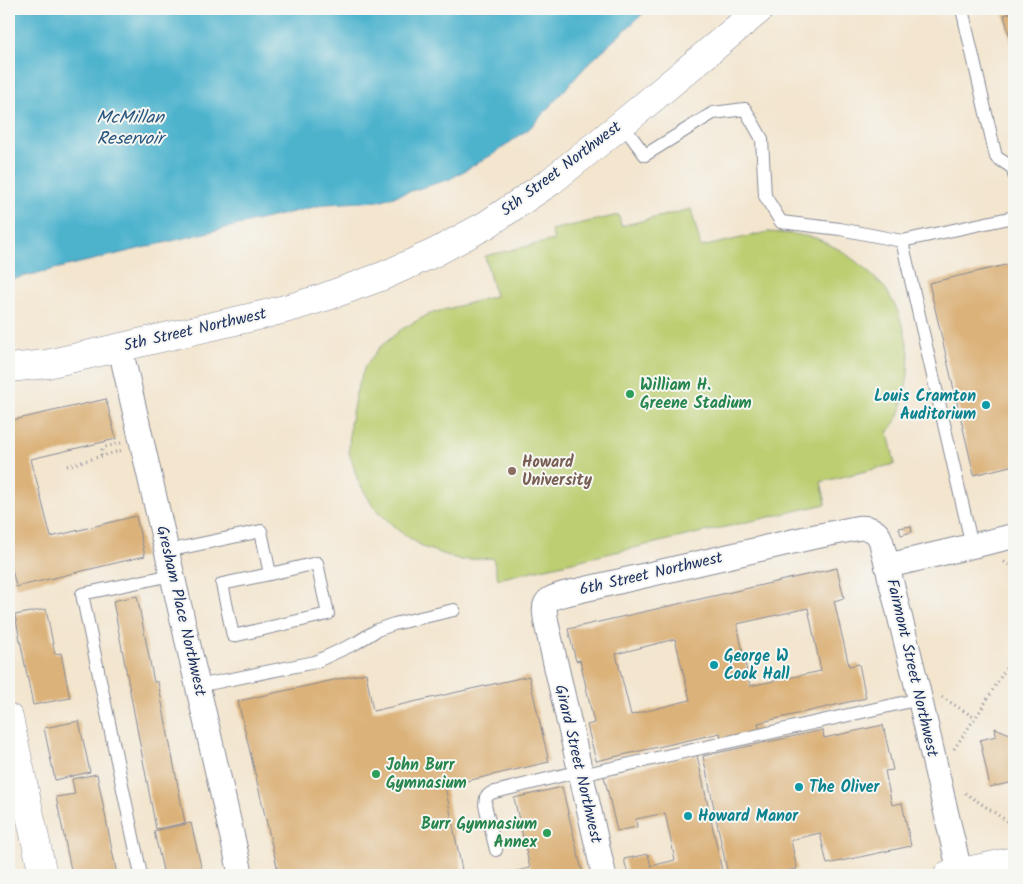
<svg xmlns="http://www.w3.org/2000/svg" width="1023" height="884" viewBox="0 0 1023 884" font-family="Kalam,sans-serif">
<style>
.green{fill:#bcce71;stroke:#6c7e68}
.water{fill:#4eb3cd;stroke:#347196}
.building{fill:#dbb27a;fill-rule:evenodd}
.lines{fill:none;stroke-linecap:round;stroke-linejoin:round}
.service-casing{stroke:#878a96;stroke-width:14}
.minor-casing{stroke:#878a96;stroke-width:26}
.tertiary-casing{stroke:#878a96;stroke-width:29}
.secondary-casing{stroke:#878a96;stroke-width:29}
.trunk-casing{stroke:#878a96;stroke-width:29}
.path{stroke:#878a96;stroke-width:3;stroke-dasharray:1 4;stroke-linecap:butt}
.service{stroke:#fff;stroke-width:12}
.minor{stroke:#fff;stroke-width:24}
.tertiary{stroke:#fff;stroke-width:28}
.secondary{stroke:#fff;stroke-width:28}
.trunk{stroke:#fff;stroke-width:28}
.leisure-dot{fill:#2e9e5b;stroke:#f6f6f2;stroke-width:2}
.culture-dot{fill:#0f9aa8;stroke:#f6f6f2;stroke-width:2}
.education-dot{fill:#8d6e63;stroke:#f6f6f2;stroke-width:2}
.labels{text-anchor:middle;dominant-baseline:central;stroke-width:4;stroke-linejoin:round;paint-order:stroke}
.street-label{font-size:16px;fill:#1b2f5e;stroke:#f6f6f2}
.leisure-label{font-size:16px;font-weight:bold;fill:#27864d;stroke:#f6f6f2;text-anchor:start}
.culture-label{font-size:16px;font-weight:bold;fill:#0d838f;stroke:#f6f6f2;text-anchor:start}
.education-label{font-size:16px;font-weight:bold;fill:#785e54;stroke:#f6f6f2;text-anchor:start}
.water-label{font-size:18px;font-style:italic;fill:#2a577f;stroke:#f6f6f2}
</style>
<rect width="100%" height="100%" fill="#f6f6f2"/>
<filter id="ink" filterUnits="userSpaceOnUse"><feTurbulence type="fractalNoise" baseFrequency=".02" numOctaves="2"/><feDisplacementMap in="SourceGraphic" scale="10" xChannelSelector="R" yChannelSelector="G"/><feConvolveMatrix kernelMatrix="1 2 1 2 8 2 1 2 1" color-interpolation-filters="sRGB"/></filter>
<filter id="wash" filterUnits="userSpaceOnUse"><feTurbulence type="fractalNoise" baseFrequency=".0096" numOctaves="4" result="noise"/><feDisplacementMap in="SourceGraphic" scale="20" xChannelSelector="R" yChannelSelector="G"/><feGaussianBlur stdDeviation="1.12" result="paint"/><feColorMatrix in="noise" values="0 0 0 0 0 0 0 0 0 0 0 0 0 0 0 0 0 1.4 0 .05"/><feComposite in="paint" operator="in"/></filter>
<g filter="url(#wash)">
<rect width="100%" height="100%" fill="#f3e5ce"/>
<polygon class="green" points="691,209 701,247 768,232 794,234 816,238 842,251 863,267 885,288 896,307 904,329 909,352 908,375 905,394 899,416 888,433 895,464 821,482 826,504 498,579 493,558 461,560 425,548 399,531 374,508 358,481 349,452 350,424 356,393 365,366 380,347 402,329 429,314 495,296 485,256 554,240 551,230 619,215 621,226"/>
<polygon class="water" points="9,9 648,9 588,64 530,128 495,153 450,179 379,201 326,204 9,280"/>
<g id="blocks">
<g class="building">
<polygon points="1014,12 1014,54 1004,15"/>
<polygon points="1014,263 1014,465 974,475 929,283"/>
<polygon points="106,399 116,439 31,459 51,537 136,516 145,556 16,587 9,555 9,421"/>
<polygon points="911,526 912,532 901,535 899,528"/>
<path d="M837 568 844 598 834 601 849 666 859 664 866 698 758 723 761 734 722 743 720 733 596 761 587 725 594 723 580 660 576 661 568 629ZM808 608 821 671 750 686 737 624ZM675 639 690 700 631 715 616 654Z"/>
<polygon points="137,596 154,682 158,682 185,823 156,829 113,601"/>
<polygon points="46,609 55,654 61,653 70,698 33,705 15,615"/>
<polygon points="366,673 373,711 529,676 549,762 445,786 463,875 279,875 238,701"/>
<polygon points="79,721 90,772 55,780 44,728"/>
<polygon points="883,725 893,770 885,771 892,805 902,803 911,846 827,864 820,833 791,840 797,869 766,875 728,875 703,756 823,730 824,738"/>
<polygon points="1014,727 1014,782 990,787 980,740 996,736 995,728 1010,734"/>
<polygon points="697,755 723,875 628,875 624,859 648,854 651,866 675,860 665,813 636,819 637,827 617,831 604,776"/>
<polygon points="97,774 117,875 72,875 56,797 75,794 72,779"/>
<polygon points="562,787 583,875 500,875 530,868 514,798"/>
<polygon points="191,823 203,875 164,875 154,831"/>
</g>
</g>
</g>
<g filter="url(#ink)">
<use href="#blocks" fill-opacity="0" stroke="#878a96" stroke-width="1"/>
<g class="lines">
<defs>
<g id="service">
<polyline points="962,9 996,157 1013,168 1014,175"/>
<polyline points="622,124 645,155 713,113 745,109 762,139 765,196 781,222 840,229 902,241"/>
<polyline points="972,546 902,241 1014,217"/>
<polyline points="167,551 261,531 270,574 222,584 233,636 328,614 317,563 270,574"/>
<polyline points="198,686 315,662 356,643 377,630 394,624 454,610"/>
<polyline points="581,775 920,699"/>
<polyline points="496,850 485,805 486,797 491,793 580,771"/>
<polyline points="141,875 82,594 172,575"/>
</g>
<g id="minor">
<polyline points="120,347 241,875"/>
<polyline points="887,566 1014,536"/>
<path d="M604 875 547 626C543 604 542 600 564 594L808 538 858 528C868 527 878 530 881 541L916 682 960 873"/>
</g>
<polyline id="tertiary" points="9,368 47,364 262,315 296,306 325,297 383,276 434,253 486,225 550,182 622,124 760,9"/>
<polyline id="secondary" points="9,718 43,875"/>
<polyline id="trunk" points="948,875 1014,861"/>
</defs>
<use href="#service" class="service-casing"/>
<use href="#minor" class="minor-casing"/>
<use href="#tertiary" class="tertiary-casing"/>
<use href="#secondary" class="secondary-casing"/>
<use href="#trunk" class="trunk-casing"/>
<g class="path">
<polyline points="101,455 102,450 105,447 121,443"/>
<polyline points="67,466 123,450"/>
<polyline points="1004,562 1014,568"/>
<polyline points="942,697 975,718"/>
<polyline points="954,749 982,708 1014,655"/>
<polyline points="965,793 1013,825"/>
</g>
<use href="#service" class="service"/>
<use href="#minor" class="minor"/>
<use href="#tertiary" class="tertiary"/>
<use href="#secondary" class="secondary"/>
<use href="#trunk" class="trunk"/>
</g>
</g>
<g class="leisure-dot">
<circle cx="630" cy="394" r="5"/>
<circle cx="376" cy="774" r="5"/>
<circle cx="547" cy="833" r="5"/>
</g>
<g class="culture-dot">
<circle cx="986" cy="405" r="5"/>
<circle cx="714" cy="665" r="5"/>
<circle cx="799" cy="787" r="5"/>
<circle cx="688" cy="816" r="5"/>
</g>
<circle class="education-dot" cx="512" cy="471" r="5"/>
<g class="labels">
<g class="street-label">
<text transform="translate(561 169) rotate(-37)">5th Street Northwest</text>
<text transform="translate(195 330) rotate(-13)">5th Street Northwest</text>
<text transform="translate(651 574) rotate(-13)">6th Street Northwest</text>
<text transform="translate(181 611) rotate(77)">Gresham Place Northwest</text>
<text transform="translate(912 668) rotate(77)">Fairmont Street Northwest</text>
<text transform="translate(578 764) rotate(77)">Girard Street Northwest</text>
</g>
<g class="leisure-label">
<text x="640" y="385">William H.<tspan x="640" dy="18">Greene Stadium</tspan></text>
<text x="386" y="765">John Burr<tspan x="386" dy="18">Gymnasium</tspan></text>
<text x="537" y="824" text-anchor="end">Burr Gymnasium<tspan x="537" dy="18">Annex</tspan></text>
</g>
<g class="culture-label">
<text x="976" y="396" text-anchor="end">Louis Cramton<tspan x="976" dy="18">Auditorium</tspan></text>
<text x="724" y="656">George W<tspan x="724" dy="18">Cook Hall</tspan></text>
<text x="809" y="787">The Oliver</text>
<text x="698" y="816">Howard Manor</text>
</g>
<g class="education-label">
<text x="522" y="462">Howard<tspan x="522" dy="18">University</tspan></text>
</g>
<g class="water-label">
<text x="130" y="118">McMillan<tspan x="130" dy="21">Reservoir</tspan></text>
</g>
</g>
<rect width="1023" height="884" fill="none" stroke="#f6f6f2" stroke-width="30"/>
</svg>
